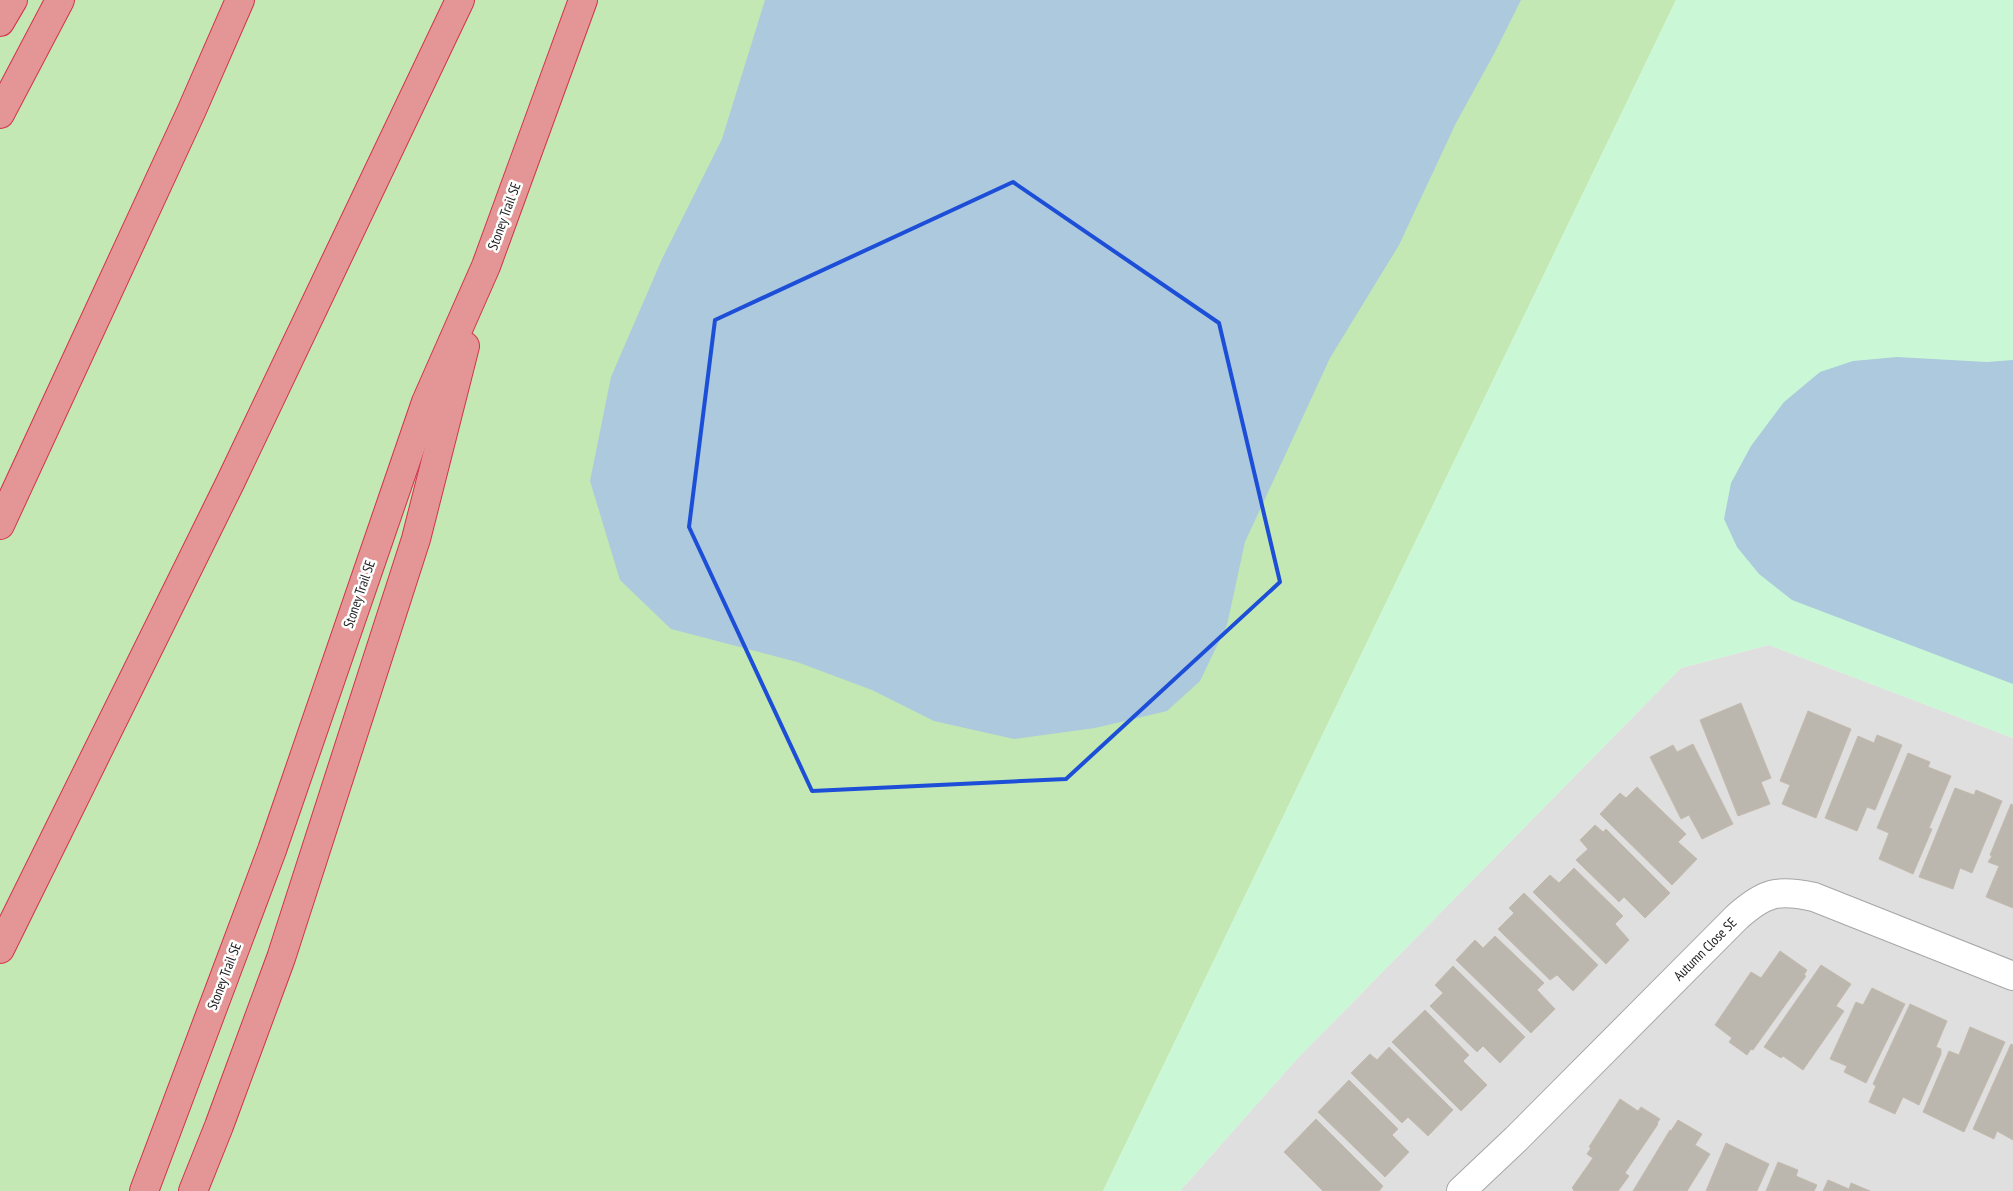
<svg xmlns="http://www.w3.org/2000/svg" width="2013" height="1191" viewBox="0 0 2013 1191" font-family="'PT Sans Narrow',sans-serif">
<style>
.residential{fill:#e0dfdf}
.grass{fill:#c3e8b3}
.park{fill:#caf8d6}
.water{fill:#acc9dd}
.building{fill:#bbb7af;stroke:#c3baac}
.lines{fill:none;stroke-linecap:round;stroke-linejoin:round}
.minor-casing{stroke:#a6a6a6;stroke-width:30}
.motorway-casing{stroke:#d4324c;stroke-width:30}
.minor{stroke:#fff;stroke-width:28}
.motorway{stroke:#e49696;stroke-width:28}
.marked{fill:none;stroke:#1d4ed8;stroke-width:4;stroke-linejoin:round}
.labels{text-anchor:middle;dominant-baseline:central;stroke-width:5;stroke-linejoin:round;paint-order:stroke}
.street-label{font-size:14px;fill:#222;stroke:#fff}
</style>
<rect width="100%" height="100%" fill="#f2f0e9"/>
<polygon class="residential" points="1769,645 2013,738 2013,1191 1180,1191 1296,1060 1681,668"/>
<polygon class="grass" points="0,0 1676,0 1103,1191 0,1191"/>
<polygon class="park" points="1676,0 2013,0 2013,738 1769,645 1681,668 1296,1060 1180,1191 1103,1191"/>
<g class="water">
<polygon points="765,0 1521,0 1495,52 1456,123 1399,245 1330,358 1245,542 1227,625 1200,681 1167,711 1095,728 1014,739 934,721 872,690 797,662 671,629 620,580 590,481 611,377 662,259 722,139"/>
<polygon points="1897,357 1987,362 2013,360 2013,684 1792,600 1759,574 1737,547 1724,519 1731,483 1751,446 1784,402 1820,372 1853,361"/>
</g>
<g class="building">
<polygon points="1741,703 1771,778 1761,782 1770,804 1738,816 1700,720"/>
<polygon points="1808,711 1851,729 1816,818 1782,804 1790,785 1780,781"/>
<polygon points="1877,735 1902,745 1875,810 1867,807 1857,831 1825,818 1858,736 1874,743"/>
<polygon points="1693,744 1733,824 1702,839 1689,815 1681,819 1650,757 1673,745 1677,752"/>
<polygon points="1908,753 1930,762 1928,767 1951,776 1929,828 1932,829 1913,874 1879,859 1889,833 1877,828"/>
<polygon points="1637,787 1686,834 1678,842 1697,859 1672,885 1600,814 1620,793 1626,798"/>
<polygon points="1955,788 1974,795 1976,790 2002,801 1972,873 1960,868 1953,889 1919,877"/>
<polygon points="2011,804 2013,805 2013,908 1986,897 1999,866 1988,862 1992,856 1990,855"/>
<polygon points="1595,825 1603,832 1606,829 1670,893 1645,918 1624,897 1619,902 1576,860 1588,849 1580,840"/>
<polygon points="1574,868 1623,916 1615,924 1629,940 1606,964 1533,892 1550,875 1559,883"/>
<polygon points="1524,893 1598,965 1573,991 1557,975 1550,980 1498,929 1514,913 1509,908"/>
<polygon points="1495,936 1544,983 1537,990 1555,1009 1531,1033 1456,960 1475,940 1483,948"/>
<polygon points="1780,951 1807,970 1804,975 1806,976 1753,1050 1751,1049 1747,1055 1729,1042 1732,1038 1715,1025 1751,972 1761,978"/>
<polygon points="1821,965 1851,984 1836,1006 1844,1011 1803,1070 1783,1056 1781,1058 1764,1047"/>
<polygon points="1453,966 1525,1037 1500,1063 1483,1046 1477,1052 1430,1006 1443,993 1435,985"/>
<polygon points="1872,988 1905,1004 1866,1083 1844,1072 1847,1066 1830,1059 1856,1002 1863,1005"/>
<polygon points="1910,1004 1947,1021 1936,1047 1941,1049 1941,1054 1919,1105 1903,1097 1895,1114 1869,1102 1876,1086 1873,1084"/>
<polygon points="1425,1010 1469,1055 1463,1061 1487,1085 1461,1111 1392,1042"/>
<polygon points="1970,1027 2005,1042 1964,1132 1923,1112 1949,1051 1959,1055"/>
<polygon points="2011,1044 2013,1045 2013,1140 1997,1131 1994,1139 1973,1129"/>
<polygon points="1389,1047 1453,1110 1428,1136 1408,1117 1402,1123 1351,1073 1370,1054 1377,1060"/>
<polygon points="1349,1080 1398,1129 1392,1135 1409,1152 1385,1177 1318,1112"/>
<polygon points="1620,1099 1638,1111 1641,1107 1660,1119 1657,1123 1658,1124 1625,1173 1629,1176 1618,1191 1573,1191 1574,1190 1572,1188 1593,1158 1587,1154 1591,1148 1589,1147"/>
<polygon points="1316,1119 1383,1186 1379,1191 1323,1191 1284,1152"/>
<polygon points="1678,1120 1702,1134 1695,1145 1710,1154 1687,1191 1633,1191 1670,1130 1671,1131"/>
<polygon points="1726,1143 1769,1164 1757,1191 1706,1191"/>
<polygon points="1778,1162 1798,1170 1796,1176 1817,1185 1814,1191 1766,1191"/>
<polygon points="1828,1180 1849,1189 1851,1183 1870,1191 1823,1191"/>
</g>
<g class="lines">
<defs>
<path id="minor" d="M1461 1191 1516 1139 1737 917C1765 892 1778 889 1814 897L2013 976"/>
<g id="motorway">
<polyline points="0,22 13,0"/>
<polyline points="0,114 60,0"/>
<polyline points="0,525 191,112 240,0"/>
<polyline points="0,949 230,483 460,0"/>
<polyline points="144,1191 272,850 426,402 486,266 583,0"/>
<polyline points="193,1191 219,1126 281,958 416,539 465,346"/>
</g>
</defs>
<use href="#minor" class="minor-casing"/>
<use href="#motorway" class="motorway-casing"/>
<use href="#minor" class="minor"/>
<use href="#motorway" class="motorway"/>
</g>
<path class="marked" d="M1013 182 1219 323 1280 582 1066 779 812 791 689 527 715 320Z"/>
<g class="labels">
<g class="street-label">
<text transform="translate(504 216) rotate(-70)">Stoney Trail SE</text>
<text transform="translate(359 594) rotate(-71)">Stoney Trail SE</text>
<text transform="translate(1705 949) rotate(-45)">Autumn Close SE</text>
<text transform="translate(224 976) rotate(-69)">Stoney Trail SE</text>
</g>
</g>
</svg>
